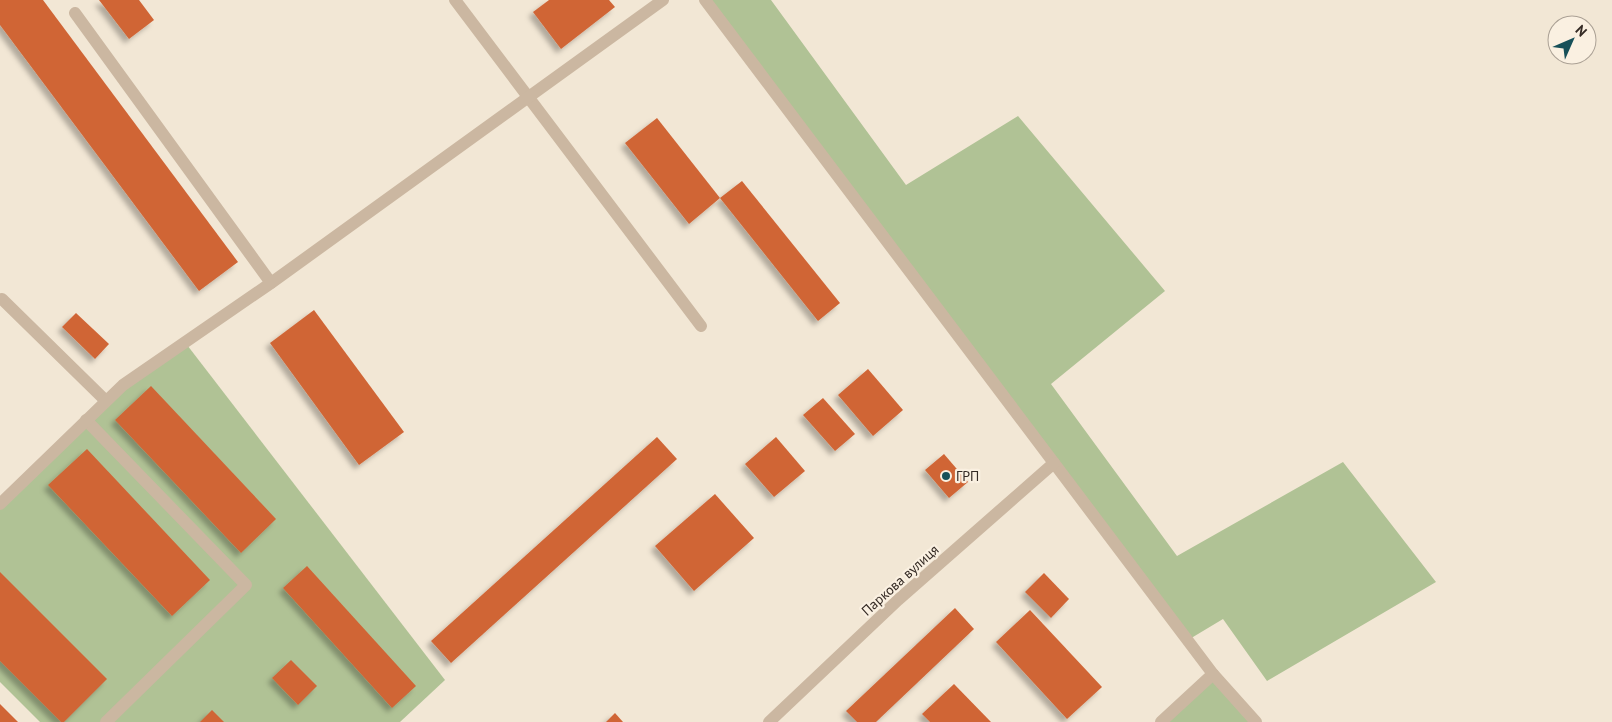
<svg xmlns="http://www.w3.org/2000/svg" width="1612" height="722" viewBox="0 0 1612 722" font-family="'PT Sans',sans-serif">
<style>
.green{fill:#b0c295}
.building{fill:#d06536;filter:url(#shadow)}
.lines{fill:none;stroke-linecap:round;stroke-linejoin:round}
.service{stroke:#cbb7a1;stroke-width:12}
.minor{stroke:#cbb7a1;stroke-width:12}
.poi-dot{fill:#175059;stroke:#faf0e1;stroke-width:2}
.labels{text-anchor:middle;dominant-baseline:central;stroke-width:4.5;stroke-linejoin:round;paint-order:stroke}
.poi-label{font-size:14px;fill:#342a24;stroke:#faf0e1;text-anchor:start}
.street-label{font-size:14px;fill:#342a24;stroke:#faf0e1}
</style>
<defs>
<filter id="shadow"><feDropShadow dx="-4.5" dy="4.5" stdDeviation="2.5" flood-color="#0004"/></filter>
</defs>
<rect width="100%" height="100%" fill="#f2e7d5"/>
<g class="green">
<polygon points="705,0 771,0 906,185 1018,116 1165,291 1051,384 1177,556 1343,462 1436,582 1267,681 1223,619 1188,640"/>
<polygon points="184,341 445,680 400,722 40,722 0,682 0,504 86,420"/>
<polygon points="1213,674 1256,722 1161,722"/>
</g>
<g class="building">
<polygon points="0,0 43,0 238,262 199,291 0,25"/>
<polygon points="99,0 139,0 154,20 129,39"/>
<polygon points="549,0 609,0 615,7 561,49 533,12"/>
<polygon points="657,118 720,198 689,224 625,143"/>
<polygon points="742,181 840,303 818,321 720,198"/>
<polygon points="314,310 404,432 359,465 270,343"/>
<polygon points="76,313 109,344 95,359 62,327"/>
<polygon points="868,369 903,410 873,436 838,395"/>
<polygon points="151,386 276,519 241,553 115,420"/>
<polygon points="823,398 855,434 835,451 803,415"/>
<polygon points="657,437 677,459 451,663 431,641"/>
<polygon points="776,437 805,471 774,497 745,464"/>
<polygon points="87,449 210,580 172,616 48,485"/>
<polygon points="944,454 968,482 949,498 925,470"/>
<polygon points="715,494 754,538 694,591 655,546"/>
<polygon points="307,566 416,686 392,708 283,588"/>
<polygon points="0,572 107,679 64,722 61,722 0,661"/>
<polygon points="1044,573 1069,599 1051,618 1025,592"/>
<polygon points="955,608 974,629 876,722 857,722 846,711"/>
<polygon points="1030,610 1102,687 1067,719 996,642"/>
<polygon points="291,660 317,686 298,705 272,678"/>
<polygon points="954,684 991,722 930,722 922,714"/>
<polygon points="0,704 18,722 0,722"/>
<polygon points="212,710 224,722 200,722"/>
<polygon points="615,713 623,722 606,722"/>
</g>
<g class="lines">
<g class="service">
<polyline points="455,0 701,326"/>
<polyline points="75,13 271,283"/>
<polyline points="2,299 106,401"/>
<polyline points="86,420 246,585 106,722"/>
<polyline points="0,504 123,385 271,283 663,0"/>
<polyline points="1161,722 1213,674"/>
</g>
<g class="minor">
<polyline points="705,0 1213,674 1256,722"/>
<polyline points="769,722 898,600 1054,463"/>
</g>
</g>
<circle class="poi-dot" cx="946" cy="476" r="5"/>
<g class="labels">
<g class="poi-label">
<text x="956" y="476">ГРП</text>
</g>
<g class="street-label">
<text transform="translate(900 580) rotate(-42)">Паркова вулиця</text>
</g>
</g>
<g transform="translate(1572 40) rotate(45)"><circle r="24" fill="#faf0e1" stroke="#aba195"/>
<path d="M0-4L9 19L0 12L-9 19Z" fill="#175059"/>
<text y="-8" font-size="14" font-weight="bold" text-anchor="middle" fill="#342a24">N</text>
</g>
</svg>
